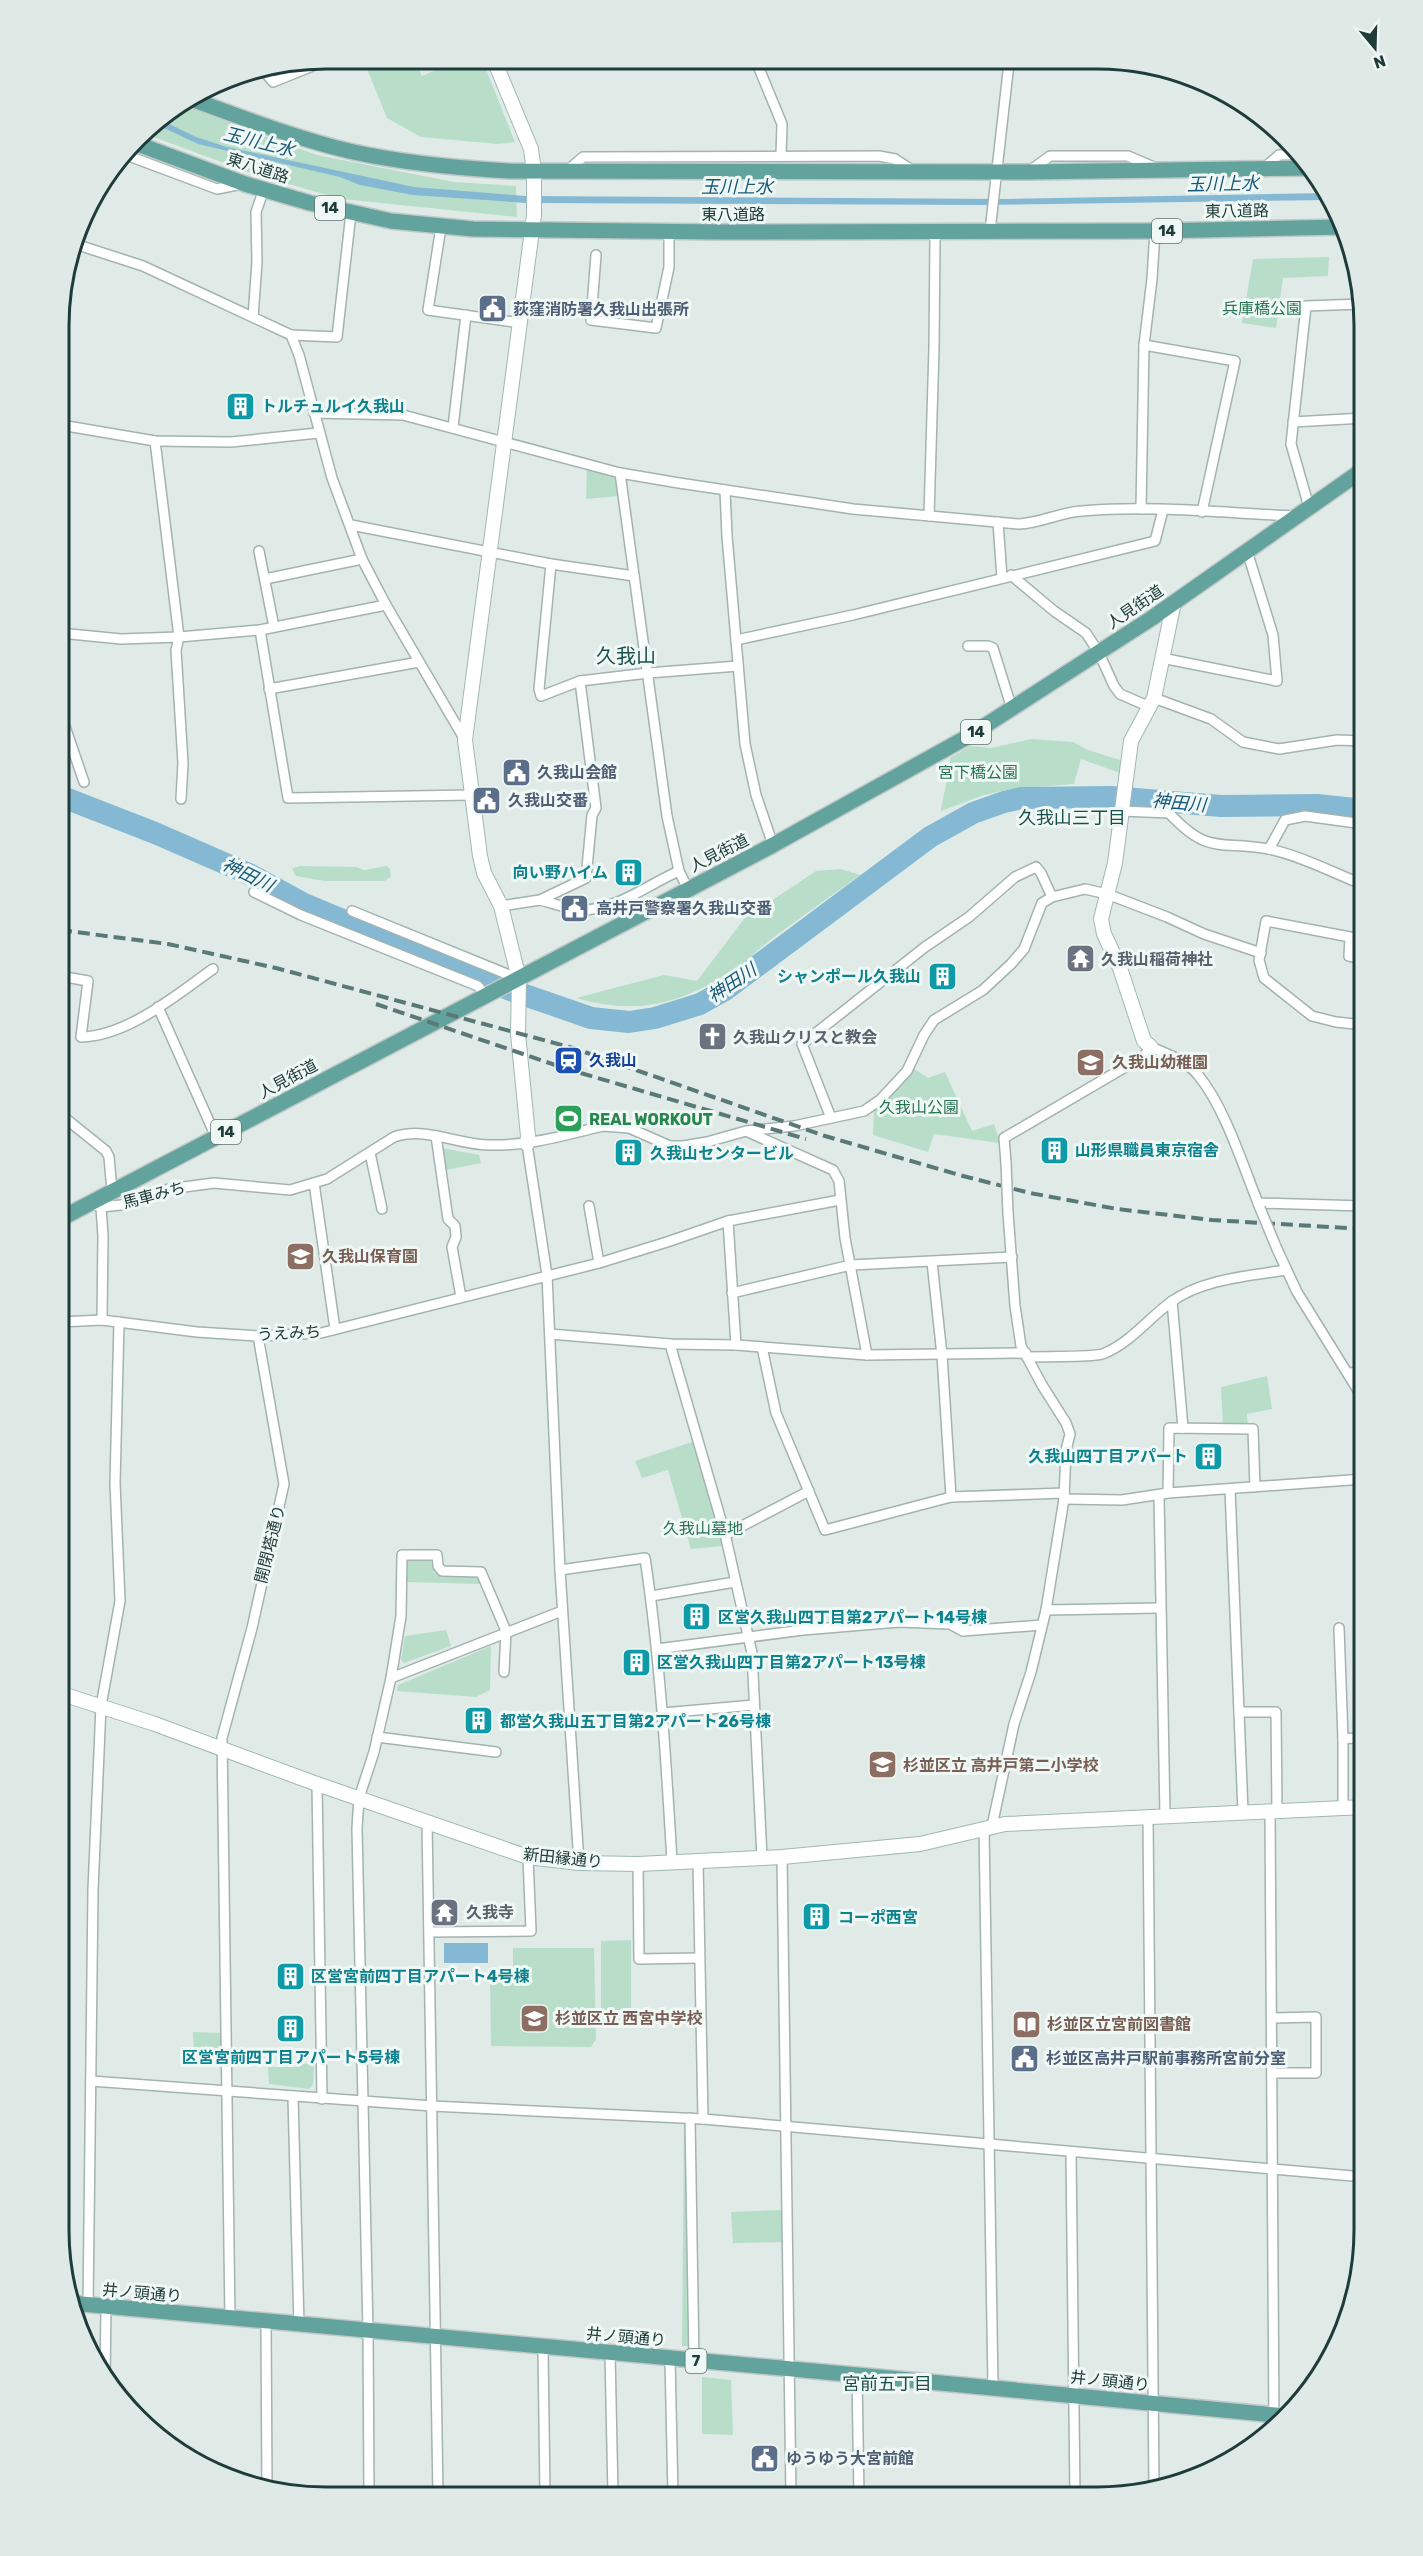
<svg xmlns="http://www.w3.org/2000/svg" width="1423" height="2556" viewBox="0 0 1423 2556" font-family="Rubik,'Noto Sans JP',sans-serif">
<style>
.green{fill:#b8dec9}
.water{fill:#85b9d3}
.lines{fill:none;stroke-linecap:round;stroke-linejoin:round}
.river{stroke:#85b9d3;stroke-width:22}
.street-casing{stroke:#a3b3b0;stroke-width:12}
.secondary-casing{stroke:#9eb8b3;stroke-width:16}
.primary-casing{stroke:#c1c8c8;stroke-width:18}
.street{stroke:#fff;stroke-width:9}
.secondary{stroke:#fff;stroke-width:14}
.primary{stroke:#63a39d;stroke-width:15}
.rail{stroke:#5a7875;stroke-width:4;stroke-dasharray:12 6;stroke-linecap:butt}
.street-bridge-casing{stroke:#a3b3b0;stroke-width:12;stroke-linecap:butt}
.street-bridge{stroke:#fff;stroke-width:9}
.labels{text-anchor:middle;dominant-baseline:central;stroke-width:6;stroke-linejoin:round;paint-order:stroke}
.shield{fill:#f0f8f5;stroke:#5e7472;stroke-width:1.5}
.shield-label{font-size:15px;font-weight:bold;fill:#203c3a}
.street-label{font-size:16px;fill:#203c3a;stroke:#f0f8f5}
.park-label{font-size:16px;fill:#297453;stroke:#f0f8f5}
.service-label{font-size:16px;font-weight:bold;fill:#4e5e75;stroke:#f0f8f5;text-anchor:start}
.culture-label{font-size:16px;font-weight:bold;fill:#0d838f;stroke:#f0f8f5;text-anchor:start}
.worship-label{font-size:16px;font-weight:bold;fill:#5b616d;stroke:#f0f8f5;text-anchor:start}
.transit-label{font-size:16px;font-weight:bold;fill:#164399;stroke:#f0f8f5;text-anchor:start}
.education-label{font-size:16px;font-weight:bold;fill:#785e54;stroke:#f0f8f5;text-anchor:start}
.leisure-label{font-size:16px;font-weight:bold;fill:#27864d;stroke:#f0f8f5;text-anchor:start}
.water-label{font-size:18px;font-style:italic;fill:#18597a;stroke:#f0f8f5}
.neighbourhood-label{font-size:18px;fill:#1b4f4b;stroke:#f0f8f5}
.quarter-label{font-size:20px;fill:#1b4f4b;stroke:#f0f8f5}
.rim{fill:none;stroke:#203c3a;stroke-width:3}
</style>
<rect width="100%" height="100%" fill="#e0ebe8"/>
<g class="green">
<polygon points="363,59 414,59 422,76 461,59 482,59 515,142 498,144 421,137 387,118"/>
<polygon points="182,105 317,155 454,182 516,186 517,217 342,199 259,176 143,133 149,125"/>
<polygon points="1329,257 1328,276 1283,278 1276,328 1242,323 1253,259"/>
<polygon points="587,468 616,476 619,496 586,499"/>
<path d="M1031 739 1073 742 1088 750 1123 761 1120 773 1081 759 1074 784 1011 789 984 795 941 811C942 800 952 764 950 758L970 746 991 748Z"/>
<polygon points="299,866 356,867 364,870 387,866 390,869 391,877 384,881 324,881 296,876 292,869"/>
<path d="M841 869 860 875C833 895 805 914 778 934 761 946 746 963 728 974 676 1005 636 1015 576 998L664 975 697 981 744 919 816 871Z"/>
<polygon points="913,1068 928,1078 945,1072 972,1131 994,1124 1000,1143 934,1134 928,1152 873,1135 874,1108"/>
<polygon points="442,1148 479,1155 481,1163 446,1170"/>
<polygon points="1267,1376 1272,1409 1247,1414 1248,1427 1223,1426 1221,1387"/>
<polygon points="695,1441 724,1546 691,1549 668,1470 642,1478 635,1461"/>
<polygon points="410,1559 430,1560 435,1573 441,1576 476,1576 481,1584 404,1582 406,1563"/>
<polygon points="446,1630 451,1646 404,1663 401,1660 405,1636"/>
<polygon points="491,1646 490,1690 476,1697 397,1691 398,1685"/>
<polygon points="59,1823 63,1823 62,1918 67,1919 66,2020 59,2020"/>
<polygon points="631,1940 631,2012 601,2012 601,1941"/>
<polygon points="513,1948 594,1948 596,2039 591,2047 491,2046 490,1974 513,1973"/>
<polygon points="193,2032 222,2033 221,2054 194,2055"/>
<polygon points="314,2063 313,2084 309,2089 269,2084 268,2067 299,2067 299,2064"/>
<polygon points="684,2122 687,2123 690,2346 682,2346"/>
<polygon points="783,2210 784,2242 733,2243 731,2212"/>
<polygon points="702,2377 731,2380 733,2435 702,2434"/>
</g>
<g class="water">
<polygon points="159,119 196,137 227,147 414,187 525,196 1006,199 1327,193 1330,200 984,205 526,203 413,195 360,185 340,177 198,144 153,123"/>
<rect x="444" y="1943" width="44" height="20"/>
</g>
<g class="lines">
<polyline class="river" points="60,796 155,833 249,874 304,904 513,991 591,1018 629,1022 655,1018 700,1004 725,990 930,837 973,813 1004,802 1022,798 1111,797 1221,806 1317,805 1364,810"/>
<defs>
<g id="street">
<polyline points="756,61 782,124 781,156"/>
<polyline points="264,71 273,82 330,59"/>
<polyline points="126,155 217,189 242,184"/>
<polyline points="1263,169 1279,155 1299,154"/>
<polyline points="567,171 583,157 879,156 895,159 912,170"/>
<polyline points="1028,172 1050,156 1128,156 1156,168"/>
<polyline points="441,227 428,310 521,323"/>
<polyline points="990,231 1009,63"/>
<polyline points="75,244 143,266 291,335 299,355 332,478 362,559 386,605 465,740"/>
<polyline points="596,255 591,320 656,328 669,267 669,232"/>
<polyline points="253,317 257,262 256,212 264,189"/>
<polyline points="291,335 337,337 351,213"/>
<polyline points="1144,345 1235,361 1202,512"/>
<path d="M314 413 403 415 620 473 679 483 853 509 1019 524C1041 523 1061 512 1082 511 1152 505 1224 513 1295 516"/>
<polyline points="1293,422 1364,418"/>
<polyline points="61,425 155,441 231,442 318,433"/>
<polyline points="453,427 466,315"/>
<polyline points="155,441 179,637 260,630 386,605"/>
<polyline points="620,473 667,816 679,871 688,889"/>
<polyline points="725,490 727,536 745,744 756,795 773,845"/>
<polyline points="1309,507 1291,444 1306,306 1361,304"/>
<polyline points="1141,509 1144,345 1152,279 1155,231"/>
<polyline points="929,516 934,348 935,239 930,231"/>
<polyline points="998,522 1002,578"/>
<polyline points="351,525 551,564 634,576"/>
<polyline points="259,551 274,627"/>
<polyline points="551,564 539,689 541,696 580,681 648,673 738,666"/>
<polyline points="1011,575 1054,611 1086,633 1099,653 1114,686 1120,694 1150,707"/>
<polyline points="265,579 362,559"/>
<polyline points="260,630 288,798 472,795"/>
<polyline points="60,633 121,639 179,637 176,650 183,763 181,799"/>
<polyline points="736,640 853,615 1155,541 1163,510"/>
<polyline points="968,646 988,646 993,648 1012,709"/>
<polyline points="1162,658 1277,681 1273,635 1247,551"/>
<polyline points="269,689 419,662"/>
<polyline points="1154,698 1211,719 1243,742 1279,749 1337,740 1364,741"/>
<polyline points="60,712 84,782"/>
<path d="M1122 811 1169 813C1209 856 1219 840 1269 849 1301 856 1334 873 1364 885"/>
<polyline points="1269,849 1285,820 1305,816 1364,824"/>
<polyline points="254,892 301,915 478,986 485,995"/>
<path d="M540 900C553 903 568 909 581 910 617 910 647 885 679 871"/>
<polyline points="501,906 540,900 586,878 592,815 596,808 580,681"/>
<polyline points="352,911 519,979"/>
<path d="M60 976 88 981 81 1037C128 1036 176 995 213 969"/>
<polyline points="158,1007 216,1137"/>
<polyline points="1364,1025 1336,1022 1312,1016 1264,978 1259,960 1266,921 1350,937 1349,956 1364,959"/>
<polyline points="60,1114 106,1151 109,1157 112,1191"/>
<polyline points="831,1118 802,1044 925,947 969,917 1015,877 1036,867 1041,873 1052,897"/>
<polyline points="748,1132 833,1170 839,1181 845,1238 867,1355"/>
<polyline points="436,1136 448,1219 455,1226 456,1237 452,1247 461,1297"/>
<polyline points="527,1144 547,1275 560,1570 579,1863"/>
<polyline points="370,1153 382,1209"/>
<path d="M1006 1163 1004 1138 1144 1056 1151 1047C1167 1054 1187 1061 1198 1075 1225 1107 1244 1169 1260 1208"/>
<polyline points="314,1183 335,1329"/>
<path d="M89 1203 101 1207 121 1205 169 1189 214 1183 290 1190 327 1179 394 1137C426 1126 458 1145 490 1145 529 1146 565 1135 603 1126L629 1128 670 1146H683L707 1142 746 1131 794 1126 864 1111 880 1100 907 1071 924 1035 934 1020 983 990 1011 964 1024 949 1042 903 1052 897 1085 889 1107 894 1167 917 1204 934 1261 953"/>
<polyline points="1258,1203 1364,1206"/>
<polyline points="589,1206 599,1263"/>
<polyline points="101,1207 103,1236 102,1320"/>
<polyline points="728,1221 736,1345"/>
<polyline points="1277,1249 1297,1292 1364,1400"/>
<polyline points="932,1262 942,1355 951,1497"/>
<polyline points="732,1293 851,1265 1012,1257"/>
<polyline points="1172,1301 1183,1428"/>
<polyline points="60,1322 102,1320 197,1332 258,1336 321,1333 599,1263 667,1242 728,1221 840,1200"/>
<polyline points="550,1334 670,1344 736,1345 867,1355 1026,1353"/>
<polyline points="670,1344 725,1534 752,1653 762,1858"/>
<polyline points="762,1347 776,1413 825,1530 951,1497 1064,1493"/>
<path d="M1027 1357C1042 1356 1096 1358 1105 1353 1131 1342 1149 1318 1171 1302 1202 1279 1249 1276 1286 1270"/>
<polyline points="1348,1374 1364,1369"/>
<polyline points="1230,1489 1243,1812"/>
<polyline points="1168,1493 1169,1428 1253,1429 1255,1487"/>
<polyline points="1159,1496 1165,1816"/>
<polyline points="1064,1499 1122,1500 1168,1493 1364,1479"/>
<polyline points="725,1535 809,1491"/>
<path d="M560 1570 645 1558C660 1658 666 1760 672 1861"/>
<polyline points="651,1596 735,1582"/>
<polyline points="1046,1610 1159,1608"/>
<polyline points="1339,1628 1343,1739"/>
<polyline points="657,1649 803,1630 899,1622 950,1624 963,1631 1042,1625"/>
<polyline points="391,1678 562,1611"/>
<polyline points="1239,1712 1276,1712 1277,1811"/>
<polyline points="663,1713 754,1705"/>
<polyline points="377,1737 496,1752"/>
<polyline points="317,1784 322,2099"/>
<polyline points="1343,1808 1343,1739 1364,1737"/>
<polyline points="1270,1812 1274,2428"/>
<polyline points="1148,1818 1154,2488"/>
<polyline points="427,1822 438,2496"/>
<polyline points="992,1826 1014,1724 1031,1672 1046,1610 1064,1499 1066,1450 1070,1434 1066,1423 1042,1385 1021,1346 1015,1306 1008,1213"/>
<polyline points="984,1828 993,2388"/>
<polyline points="782,1857 791,2497"/>
<polyline points="698,1861 703,2119"/>
<polyline points="638,1864 639,1959 699,1958"/>
<polyline points="430,1932 531,1931 528,1857"/>
<polyline points="1272,2073 1316,2073 1316,2017 1272,2018"/>
<polyline points="91,2081 432,2106 703,2119 1364,2177"/>
<polyline points="293,2097 299,2325"/>
<polyline points="690,2118 694,2361"/>
<polyline points="1071,2152 1075,2497"/>
<polyline points="88,2306 93,1890 101,1706 120,1601 115,1483 119,1322"/>
<polyline points="230,2319 222,1738 252,1628 284,1484 258,1336"/>
<polyline points="266,2322 267,2489"/>
<polyline points="543,2348 545,2496"/>
<polyline points="610,2353 613,2496"/>
<polyline points="670,2359 673,2496"/>
<polyline points="857,2375 859,2497"/>
<polyline points="105,2377 106,2307"/>
<polyline points="369,2495 368,2331 357,1828 359,1798 374,1752 391,1678 401,1616 402,1555 437,1555 438,1566 442,1571 481,1572 506,1631 504,1672"/>
</g>
<g id="secondary">
<polyline points="494,60 531,149 534,172 534,215 465,740 480,856 484,873 501,906 519,979 518,1034 528,1136 527,1144"/>
<polyline points="1151,1047 1144,1041 1120,968 1104,934 1101,919 1115,863 1131,741 1154,698 1174,602"/>
<polyline points="59,1693 155,1724 317,1784 528,1857 579,1863 638,1864 782,1857 920,1844 1005,1824 1364,1807"/>
</g>
<g id="primary">
<path d="M191 99C243 118 295 138 349 151 402 163 455 168 509 171L1028 172 1312 168"/>
<polyline points="135,143 245,184 310,203 391,221 473,229 719,232 1155,231 1344,227"/>
<polyline points="60,1219 773,845 969,736 1152,618 1364,469"/>
<polyline points="71,2303 857,2375 1286,2416"/>
</g>
</defs>
<use href="#street" class="street-casing"/>
<use href="#secondary" class="secondary-casing"/>
<use href="#primary" class="primary-casing"/>
<use href="#street" class="street"/>
<use href="#secondary" class="secondary"/>
<use href="#primary" class="primary"/>
<g class="rail">
<polyline points="60,930 168,944 276,968 573,1048 825,1136 963,1176 1030,1193 1117,1209 1212,1220 1364,1229"/>
<polyline points="376,1004 567,1069 806,1139"/>
</g>
<defs>
<g id="street-bridge">
<polyline points="1006,1163 1008,1213"/>
<polyline points="1260,1208 1277,1249"/>
</g>
</defs>
<use href="#street-bridge" class="street-bridge-casing"/>
<use href="#street-bridge" class="street-bridge"/>
</g>
<defs>
<symbol id="civic-square" viewBox="-11 -11 22 22"><rect x="-9" y="-9" width="18" height="18" rx="4" fill="#5c6f8a" stroke="#f0f8f5"/><path d="M-.6-6.5H3V-4.5H.6V-3L4-1V1h2V6H-6V1h2V-1L-.6-3ZM-1.2 2.5V6h2.4V2.5Z" fill="#fff"/></symbol>
<symbol id="building-square" viewBox="-11 -11 22 22"><rect x="-9" y="-9" width="18" height="18" rx="4" fill="#0f9aa8" stroke="#f0f8f5"/><path d="M-4-6H4V6H1V3H-1V6H-4ZM-2.5-4.3h1.7v1.8h-1.7ZM.8-4.3h1.7v1.8H.8ZM-2.5-1h1.7V.8h-1.7ZM.8-1h1.7V.8H.8Z" fill="#fff"/></symbol>
<symbol id="temple-square" viewBox="-11 -11 22 22"><rect x="-9" y="-9" width="18" height="18" rx="4" fill="#6b7280" stroke="#f0f8f5"/><path d="M0-6L5-2H3V0L6.5 2.5H4V6H1.5V3h-3V6H-4V2.5H-6.5L-3 0V-2H-5Z" fill="#fff"/></symbol>
<symbol id="church-square" viewBox="-11 -11 22 22"><rect x="-9" y="-9" width="18" height="18" rx="4" fill="#6b7280" stroke="#f0f8f5"/><path d="M-1.2-6h2.4v3.5h3.3v2.4h-3.3V6h-2.4V-.1h-3.3v-2.4h3.3Z" fill="#fff"/></symbol>
<symbol id="station-square" viewBox="-11 -11 22 22"><rect x="-9" y="-9" width="18" height="18" rx="4" fill="#1a4fb4" stroke="#f0f8f5"/><path d="M-3-6H3Q5-6 5-4V2Q5 4 3 4L4.5 6H3L1.5 4h-3L-3 6H-4.5L-3 4Q-5 4-5 2V-4Q-5-6-3-6ZM-3.5-4v3h7v-3ZM-3.5 1v1.5H-2V1ZM2 1v1.5H3.5V1Z" fill="#fff"/></symbol>
<symbol id="school-square" viewBox="-11 -11 22 22"><rect x="-9" y="-9" width="18" height="18" rx="4" fill="#8d6e63" stroke="#f0f8f5"/><path d="M0-5L7-2L0 1L-7-2ZM-4 1L0 2.5L4 1V4Q0 6-4 4Z" fill="#fff"/></symbol>
<symbol id="stadium-square" viewBox="-11 -11 22 22"><rect x="-9" y="-9" width="18" height="18" rx="4" fill="#2e9e5b" stroke="#f0f8f5"/><path d="M0-5a6.5 5 0 1 0 0 10a6.5 5 0 1 0 0-10ZM-3.5-1.8h7v3.6h-7Z" fill="#fff"/></symbol>
<symbol id="library-square" viewBox="-11 -11 22 22"><rect x="-9" y="-9" width="18" height="18" rx="4" fill="#8d6e63" stroke="#f0f8f5"/><path d="M-6-4Q-3-5.5-.7-3.5V5Q-3 3-6 4ZM6-4Q3-5.5 .7-3.5V5Q3 3 6 4Z" fill="#fff"/></symbol>
</defs>
<g fill-rule="evenodd">
<use href="#civic-square" x="476" y="292" width="33" height="33"/>
<use href="#building-square" x="224" y="390" width="33" height="33"/>
<use href="#civic-square" x="500" y="756" width="33" height="33"/>
<use href="#civic-square" x="470" y="784" width="33" height="33"/>
<use href="#building-square" x="612" y="856" width="33" height="33"/>
<use href="#civic-square" x="558" y="892" width="33" height="33"/>
<use href="#temple-square" x="1064" y="942" width="33" height="33"/>
<use href="#building-square" x="926" y="960" width="33" height="33"/>
<use href="#church-square" x="696" y="1020" width="33" height="33"/>
<use href="#station-square" x="552" y="1044" width="33" height="33"/>
<use href="#school-square" x="1074" y="1046" width="33" height="33"/>
<use href="#stadium-square" x="552" y="1102" width="33" height="33"/>
<use href="#building-square" x="1038" y="1134" width="33" height="33"/>
<use href="#building-square" x="612" y="1136" width="33" height="33"/>
<use href="#school-square" x="284" y="1240" width="33" height="33"/>
<use href="#building-square" x="1192" y="1440" width="33" height="33"/>
<use href="#building-square" x="680" y="1600" width="33" height="33"/>
<use href="#building-square" x="620" y="1646" width="33" height="33"/>
<use href="#building-square" x="462" y="1704" width="33" height="33"/>
<use href="#school-square" x="866" y="1748" width="33" height="33"/>
<use href="#temple-square" x="428" y="1896" width="33" height="33"/>
<use href="#building-square" x="800" y="1900" width="33" height="33"/>
<use href="#building-square" x="274" y="1960" width="33" height="33"/>
<use href="#school-square" x="518" y="2002" width="33" height="33"/>
<use href="#library-square" x="1010" y="2008" width="33" height="33"/>
<use href="#building-square" x="274" y="2012" width="33" height="33"/>
<use href="#civic-square" x="1008" y="2042" width="33" height="33"/>
<use href="#civic-square" x="748" y="2442" width="33" height="33"/>
</g>
<g class="labels">
<g class="shield">
<rect x="315" y="196" width="30" height="24" rx="4.5"/>
<rect x="1152" y="219" width="30" height="24" rx="4.5"/>
<rect x="961" y="720" width="30" height="24" rx="4.5"/>
<rect x="211" y="1120" width="30" height="24" rx="4.5"/>
<rect x="685.5" y="2349" width="21" height="24" rx="4.5"/>
</g>
<g class="shield-label">
<text x="330" y="208">14</text>
<text x="1167" y="231">14</text>
<text x="976" y="732">14</text>
<text x="226" y="1132">14</text>
<text x="696" y="2361">7</text>
</g>
<g class="street-label">
<text transform="translate(258 168) rotate(18)">東八道路</text>
<text transform="translate(1237 211) rotate(-1)">東八道路</text>
<text x="733" y="214">東八道路</text>
<text transform="translate(1135 607) rotate(-34)">人見街道</text>
<text transform="translate(719 853) rotate(-27)">人見街道</text>
<text transform="translate(288 1079) rotate(-28)">人見街道</text>
<text transform="translate(154 1195) rotate(-15)">馬車みち</text>
<text transform="translate(289 1333) rotate(-3)">うえみち</text>
<text transform="translate(270 1544) rotate(-76)">開閉塔通り</text>
<text transform="translate(563 1858) rotate(6)">新田縁通り</text>
<text transform="translate(142 2293) rotate(5)">井ノ頭通り</text>
<text transform="translate(626 2337) rotate(5)">井ノ頭通り</text>
<text transform="translate(1110 2381) rotate(6)">井ノ頭通り</text>
</g>
<g class="park-label">
<text x="1262" y="308">兵庫橋公園</text>
<text x="978" y="772">宮下橋公園</text>
<text x="919" y="1107">久我山公園</text>
<text x="703" y="1528">久我山墓地</text>
</g>
<g class="service-label">
<text x="513" y="309">荻窪消防署久我山出張所</text>
<text x="537" y="772">久我山会館</text>
<text x="508" y="800">久我山交番</text>
<text x="596" y="908">高井戸警察署久我山交番</text>
<text x="1046" y="2058">杉並区高井戸駅前事務所宮前分室</text>
<text x="786" y="2458">ゆうゆう大宮前館</text>
</g>
<g class="culture-label">
<text x="261" y="406">トルチュルイ久我山</text>
<text x="608" y="872" text-anchor="end">向い野ハイム</text>
<text x="921" y="976" text-anchor="end">シャンポール久我山</text>
<text x="1075" y="1150">山形県職員東京宿舎</text>
<text x="650" y="1153">久我山センタービル</text>
<text x="1188" y="1456" text-anchor="end">久我山四丁目アパート</text>
<text x="718" y="1617">区営久我山四丁目第2アパート14号棟</text>
<text x="657" y="1662">区営久我山四丁目第2アパート13号棟</text>
<text x="500" y="1721">都営久我山五丁目第2アパート26号棟</text>
<text x="838" y="1917">コーポ西宮</text>
<text x="311" y="1976">区営宮前四丁目アパート4号棟</text>
<text x="291" y="2057" text-anchor="middle">区営宮前四丁目アパート5号棟</text>
</g>
<g class="worship-label">
<text x="1101" y="959">久我山稲荷神社</text>
<text x="733" y="1037">久我山クリスと教会</text>
<text x="466" y="1912">久我寺</text>
</g>
<g class="transit-label">
<text x="589" y="1060">久我山</text>
</g>
<g class="education-label">
<text x="1112" y="1062">久我山幼稚園</text>
<text x="322" y="1256">久我山保育園</text>
<text x="903" y="1765">杉並区立 高井戸第二小学校</text>
<text x="555" y="2018">杉並区立 西宮中学校</text>
<text x="1047" y="2024">杉並区立宮前図書館</text>
</g>
<g class="leisure-label">
<text x="589" y="1119">REAL WORKOUT</text>
</g>
<g class="water-label">
<text transform="translate(259 142) rotate(14)">玉川上水</text>
<text transform="translate(1223 184) rotate(-1)">玉川上水</text>
<text x="737" y="187">玉川上水</text>
<text transform="translate(1179 803) rotate(5)">神田川</text>
<text transform="translate(248 875) rotate(26)">神田川</text>
<text transform="translate(732 983) rotate(-34)">神田川</text>
</g>
<g class="neighbourhood-label">
<text x="1072" y="818">久我山三丁目</text>
<text x="887" y="2384">宮前五丁目</text>
</g>
<g class="quarter-label">
<text x="626" y="656">久我山</text>
</g>
</g>
<path d="M0 0H1423V2556H0ZM326 69H1097A257 257 0 0 1 1354 326V2230A257 257 0 0 1 1097 2487H326A257 257 0 0 1 69 2230V326A257 257 0 0 1 326 69Z" fill="#dfe9e6" fill-rule="evenodd"/>
<path class="rim" d="M326 69H1097A257 257 0 0 1 1354 326V2230A257 257 0 0 1 1097 2487H326A257 257 0 0 1 69 2230V326A257 257 0 0 1 326 69Z"/>
<g transform="translate(1375 48) rotate(161)" stroke="#f0f8f5" stroke-width="4.5" paint-order="stroke">
<path d="M0-4.5L10 22L0 15L-10 22Z" fill="#203c3a"/>
<text y="-9" font-size="16" font-weight="bold" text-anchor="middle" fill="#203c3a">N</text>
</g>
</svg>
